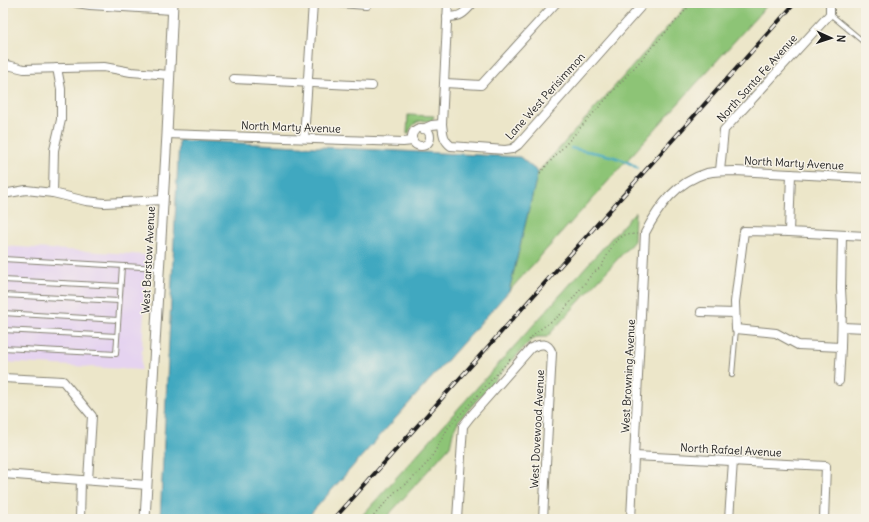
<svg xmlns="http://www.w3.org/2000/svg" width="869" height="522" viewBox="0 0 869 522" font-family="Delius,sans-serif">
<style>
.built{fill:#e5d3f0}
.green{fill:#8dc476;stroke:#547049}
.water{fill:#40a8c0;stroke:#2e626e}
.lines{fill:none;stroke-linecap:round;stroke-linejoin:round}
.stream{stroke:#40a8c0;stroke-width:2.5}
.service-casing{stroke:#848172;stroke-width:6}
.minor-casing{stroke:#848172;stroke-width:10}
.tertiary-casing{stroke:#848172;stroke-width:11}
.path{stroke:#848172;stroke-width:1.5;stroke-dasharray:1 3;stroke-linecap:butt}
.service{stroke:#fff;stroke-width:4}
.minor{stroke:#fff;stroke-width:8}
.tertiary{stroke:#fff;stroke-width:9}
.rail-casing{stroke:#1c1c1c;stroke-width:4}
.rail{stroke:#f7f3e8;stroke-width:2.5;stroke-dasharray:8;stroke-linecap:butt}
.labels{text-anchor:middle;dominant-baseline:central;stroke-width:3;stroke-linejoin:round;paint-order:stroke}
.street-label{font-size:11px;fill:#1c1c1c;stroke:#f7f3e8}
</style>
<rect width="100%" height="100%" fill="#f7f3e8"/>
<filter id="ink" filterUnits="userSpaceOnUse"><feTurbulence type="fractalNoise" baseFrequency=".025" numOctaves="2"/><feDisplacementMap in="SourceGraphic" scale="8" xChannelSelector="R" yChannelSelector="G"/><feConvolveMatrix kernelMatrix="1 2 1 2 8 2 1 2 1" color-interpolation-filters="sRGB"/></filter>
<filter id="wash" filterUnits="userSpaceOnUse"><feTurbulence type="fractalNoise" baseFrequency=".012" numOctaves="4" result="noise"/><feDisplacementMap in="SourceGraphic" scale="16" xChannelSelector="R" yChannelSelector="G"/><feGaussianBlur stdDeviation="0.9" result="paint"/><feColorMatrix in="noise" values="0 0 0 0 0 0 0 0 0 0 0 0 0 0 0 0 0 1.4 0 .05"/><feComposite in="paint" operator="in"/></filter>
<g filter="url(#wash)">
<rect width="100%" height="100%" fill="#ece6c9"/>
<polygon class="built" points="3,246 147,255 141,370 3,362"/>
<g class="green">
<polygon points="689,3 769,3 509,291 538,172"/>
<path d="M408 115 434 116 432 121C420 120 413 121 409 133L407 134Z"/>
<polygon points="635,212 634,241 547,337 537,337 528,343 459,420 453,432 450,446 385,519 359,519"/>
</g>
<polygon class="water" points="179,140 520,157 538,172 509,291 306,519 160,519"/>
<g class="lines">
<path class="stream" d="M571 148C591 153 622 155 637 168"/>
</g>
</g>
<g filter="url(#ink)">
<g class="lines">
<defs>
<g id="service">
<polyline points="830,14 866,44"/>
<polyline points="3,259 159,268"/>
<polyline points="3,280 120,286"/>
<polyline points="3,295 119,301"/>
<polyline points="3,313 118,320"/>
<polyline points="3,330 117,336"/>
<polyline points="3,348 116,354 122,266"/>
<polyline points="732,375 736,329"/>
</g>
<g id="minor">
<polyline points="76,3 90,5 172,10"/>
<polyline points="340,3 366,5 366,3"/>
<path d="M448 3 442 124C443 133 443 140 451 146L505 150 512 149 518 145 644 3"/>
<path d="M447 17C462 17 464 13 473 3"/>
<polyline points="3,64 24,69 104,67 131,72 170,75"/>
<polyline points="234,79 372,86"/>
<polyline points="445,83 481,85 556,3"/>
<circle cx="421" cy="137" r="9"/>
<polyline points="423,129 432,125 442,124"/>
<polyline points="167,134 403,142 413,141"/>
<polyline points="304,138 313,3"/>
<polyline points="720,171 724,130 830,14 830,5 831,3"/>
<polyline points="791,174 789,232 866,236"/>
<polyline points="53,193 54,150 61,120 61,89 57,68"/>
<polyline points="3,194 26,190 53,193 86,201 104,203 163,200"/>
<polyline points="789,232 744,231 735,302 736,329 776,333 798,345 841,347 842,307 841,289 842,235"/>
<polyline points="701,312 735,313"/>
<polyline points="842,327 866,328"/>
<polyline points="3,378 63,381 92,416 88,480"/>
<polyline points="839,381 841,347"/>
<polyline points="635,456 826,466 824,519"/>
<polyline points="3,474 147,485"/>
<polyline points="80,519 81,480"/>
<path d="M457 519 463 426 470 417 531 348C541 343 548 342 552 353L543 519"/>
<path d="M631 519 645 233C659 206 676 182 707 173 716 171 726 171 735 171L866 178"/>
<polyline points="729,519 733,461"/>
</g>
<polyline id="tertiary" points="145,519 167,134 173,3"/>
</defs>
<use href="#service" class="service-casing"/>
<use href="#minor" class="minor-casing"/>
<use href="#tertiary" class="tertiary-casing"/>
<g class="path">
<polyline points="540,173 692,3"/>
<polyline points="529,340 535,333 560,315 592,274 601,267 614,243 624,235 637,234"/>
<polyline points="371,519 395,492 412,479 430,460 448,428 512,357"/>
</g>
<use href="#service" class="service"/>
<use href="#minor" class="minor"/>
<use href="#tertiary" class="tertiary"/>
<defs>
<polyline id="rail" points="334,519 795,3"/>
</defs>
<use href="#rail" class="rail-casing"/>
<use href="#rail" class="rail"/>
</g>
</g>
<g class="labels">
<g class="street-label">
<text transform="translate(757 78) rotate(-48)">North Santa Fe Avenue</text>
<text transform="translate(545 96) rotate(-48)">Lane West Perisimmon</text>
<text transform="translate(291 127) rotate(2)">North Marty Avenue</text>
<text transform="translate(794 163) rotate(3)">North Marty Avenue</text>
<text transform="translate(148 260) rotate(-87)">West Barstow Avenue</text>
<text transform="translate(628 376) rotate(-87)">West Browning Avenue</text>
<text transform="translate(537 429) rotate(-87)">West Dovewood Avenue</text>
<text transform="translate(731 450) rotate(3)">North Rafael Avenue</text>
</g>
</g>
<rect width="869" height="522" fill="none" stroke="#f7f3e8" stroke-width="16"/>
<g transform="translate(831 38) rotate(93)" stroke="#f7f3e8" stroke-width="3" paint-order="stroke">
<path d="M0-3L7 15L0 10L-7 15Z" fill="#1c1c1c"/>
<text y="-6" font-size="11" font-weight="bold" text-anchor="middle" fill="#1c1c1c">N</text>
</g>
</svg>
